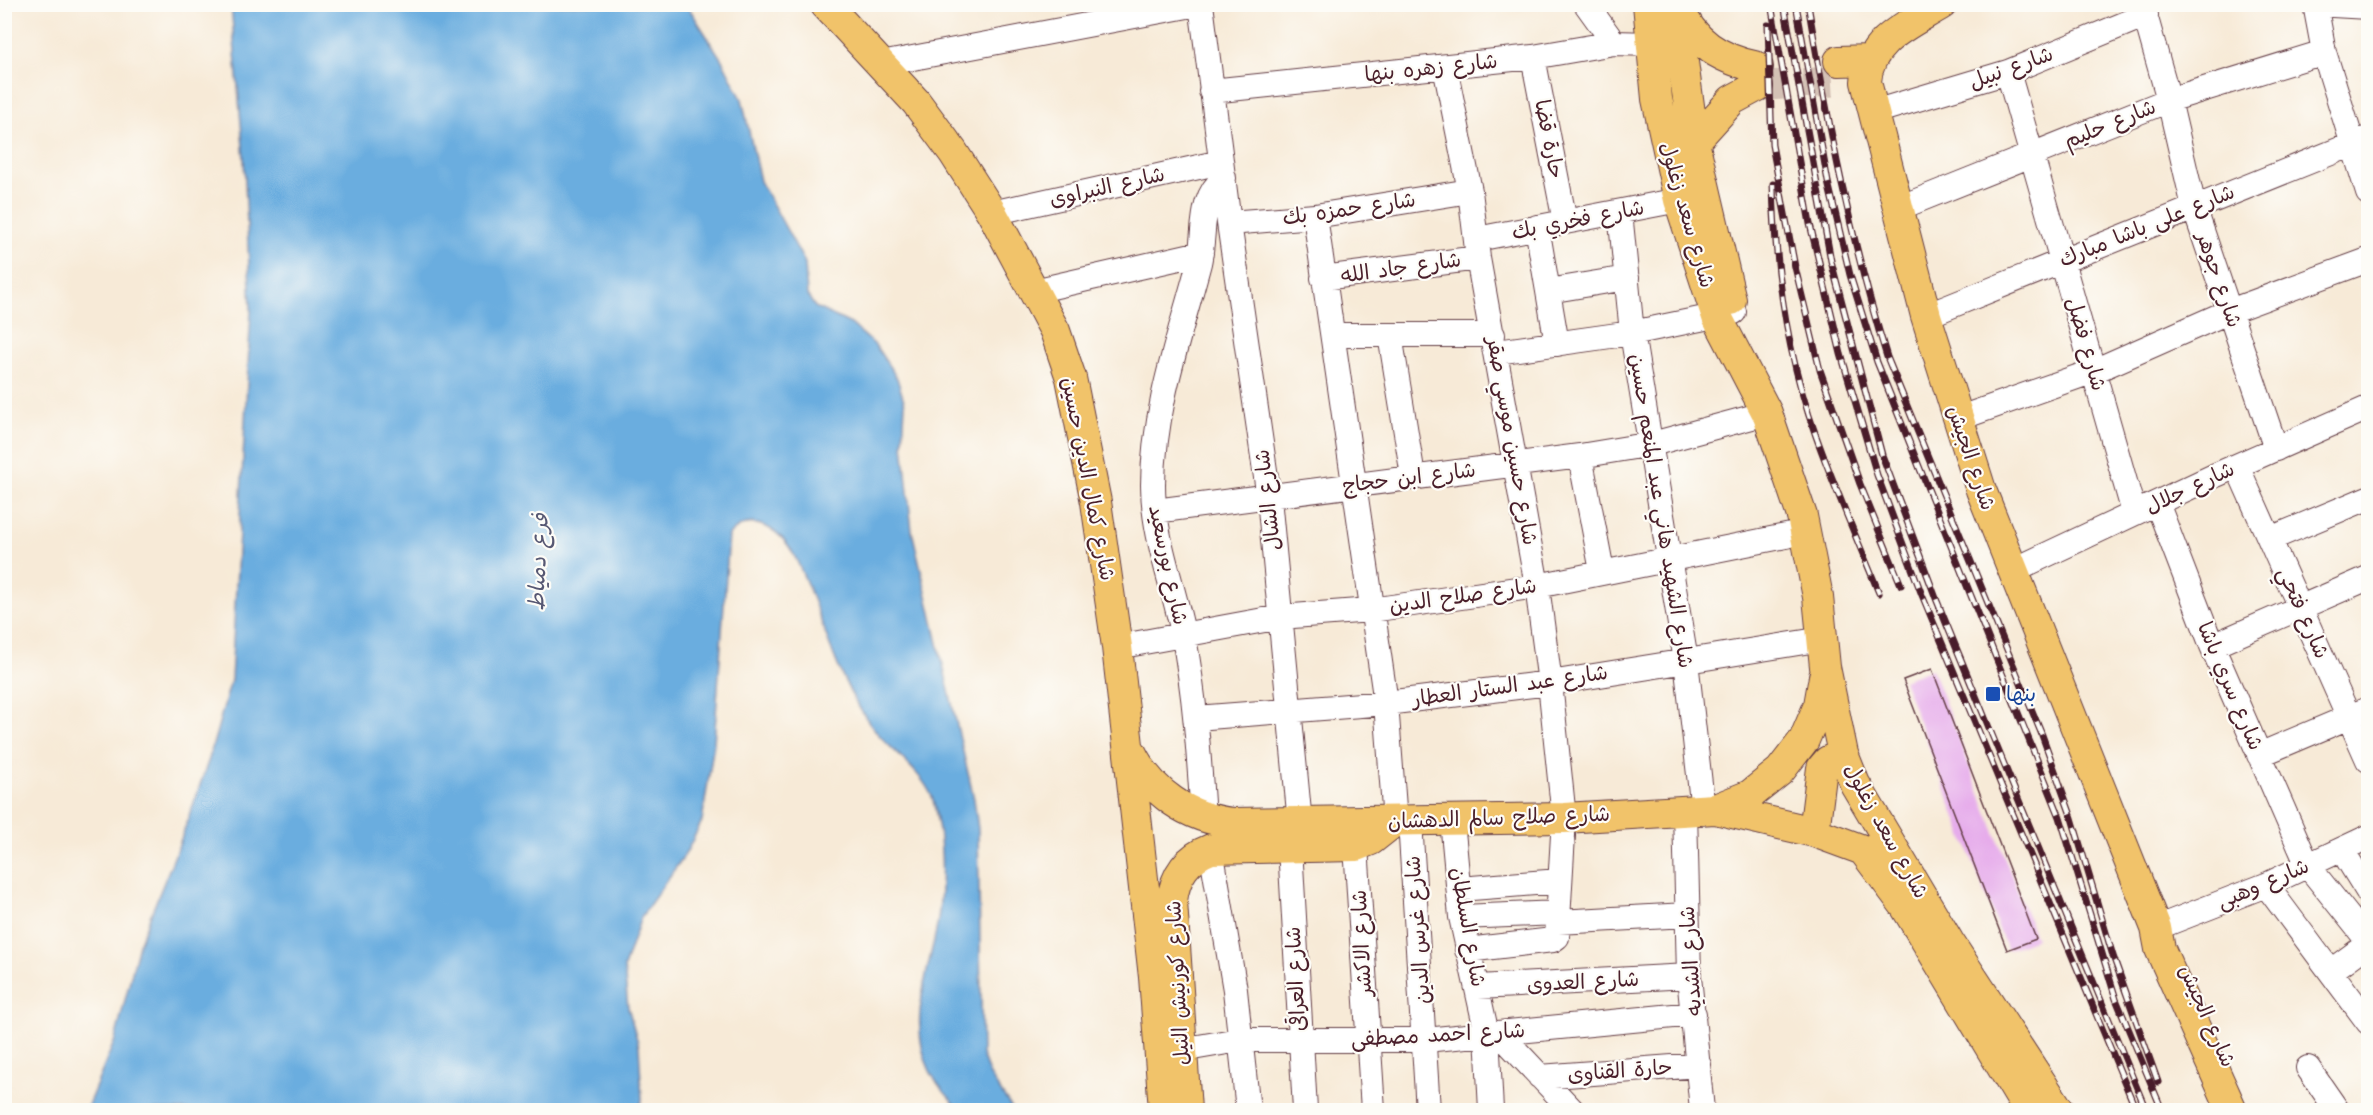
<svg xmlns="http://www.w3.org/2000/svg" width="2373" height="1115" font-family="'Architects Daughter','Playpen Sans Arabic',sans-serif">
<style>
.water{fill:#6aaddf;stroke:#5a6685;stroke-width:1.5}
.building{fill:#e6aceb}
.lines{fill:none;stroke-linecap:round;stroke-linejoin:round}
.major-tunnel{stroke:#d4c1b5;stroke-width:30;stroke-dasharray:30 15;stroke-linecap:butt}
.minor-casing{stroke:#643d45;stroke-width:26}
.major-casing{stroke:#643d45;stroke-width:32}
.minor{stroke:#fff;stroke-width:24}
.major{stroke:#f1c36a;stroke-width:30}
.rail-casing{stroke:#4a1f2b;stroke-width:7}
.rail{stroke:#fdfcf7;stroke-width:4.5;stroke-dasharray:14;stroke-linecap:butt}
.transit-dot{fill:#1a4fb4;stroke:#fdfcf7;stroke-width:2}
.labels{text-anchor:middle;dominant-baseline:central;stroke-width:4.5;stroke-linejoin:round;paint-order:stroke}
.street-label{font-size:21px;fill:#4a1f2b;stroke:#fdfcf7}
.transit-label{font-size:21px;fill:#164399;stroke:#fdfcf7;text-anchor:start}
.water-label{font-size:22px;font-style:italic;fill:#575873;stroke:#fdfcf7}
</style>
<rect width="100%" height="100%" fill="#fdfcf7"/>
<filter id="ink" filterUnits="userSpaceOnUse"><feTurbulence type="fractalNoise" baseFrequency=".0167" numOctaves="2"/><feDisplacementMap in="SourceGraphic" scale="12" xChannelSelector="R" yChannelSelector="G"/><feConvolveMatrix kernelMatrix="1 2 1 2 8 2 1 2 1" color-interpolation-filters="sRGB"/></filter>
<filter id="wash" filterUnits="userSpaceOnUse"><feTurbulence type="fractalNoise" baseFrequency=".008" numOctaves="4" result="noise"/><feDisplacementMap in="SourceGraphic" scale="24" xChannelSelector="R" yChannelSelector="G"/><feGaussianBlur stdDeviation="1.35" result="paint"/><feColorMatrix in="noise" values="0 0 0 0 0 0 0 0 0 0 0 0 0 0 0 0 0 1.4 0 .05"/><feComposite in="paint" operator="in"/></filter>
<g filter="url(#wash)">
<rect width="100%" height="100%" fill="#f7ead7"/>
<!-- water -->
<path class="water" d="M231,5H687L722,60L742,99L760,181L805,263L807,295L815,307L851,324L875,345L897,378L905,404L903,444L912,531L974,799L978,829L982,1054L989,1074L1013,1110H961C950,1099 937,1085 930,1071C906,1021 930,970 938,920C942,890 943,854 938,824C936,816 935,805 932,797C922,773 896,754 879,735C832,679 825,616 794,555C781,530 751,510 729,535L714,743L702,821L686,853L641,917L624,967L628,1007L639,1046L642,1100L639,1110H86L115,1040L139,944L179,845L209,759L231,680L251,310L244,159Z"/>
<g id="blocks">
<!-- building -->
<path class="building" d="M1932,669L2036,939L2007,950L1903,680Z"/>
</g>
</g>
<g filter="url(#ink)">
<use href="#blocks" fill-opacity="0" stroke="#643d45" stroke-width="1.5"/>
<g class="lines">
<!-- major-tunnel -->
<path class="major-tunnel" d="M1758,86L1841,81"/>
<!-- minor casing -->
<g class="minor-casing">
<path id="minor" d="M1201,4L1229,223L1269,498L1300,823
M1586,4L1614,43
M2142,4L2169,100L2194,207L2276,449
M2315,4L2324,52L2368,193
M2315,4L2368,7
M1533,57L1565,222
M881,64L1198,4
M1445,67L1470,191L1478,258L1537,586L1550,683L1564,818L1557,937L1553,940L1467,950
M2008,72L2134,513
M1211,91L1533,57L1614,43L1651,44
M1874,112L2008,72L2146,15
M1899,208L2169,100L2324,52
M1620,212L1632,333L1686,661L1703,810
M992,213L1221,162
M1315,216L1386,703L1395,821
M1229,223L1315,216L1470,191
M1537,227L1557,344
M1477,239L1679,200
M1323,278L1478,258
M1034,291L1201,253
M1548,291L1627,278
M1926,316L2368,138
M1333,335H1493
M1390,335L1413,476
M1497,352L1632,333L1734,312
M1957,419L2094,371L2230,311L2368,260
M1580,456L1602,571
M2237,466L2368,760
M2157,503L2212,646L2308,866L2368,941
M1155,511L1580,456L1652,444L1767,413
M2270,539L2368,498
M2012,571L2216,475L2368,408
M2212,646L2368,578
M1117,647L1280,617L1371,610L1537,586L1806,532
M1196,718L1386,703L1550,683L1823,639
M2259,755L2368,709
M1685,811L1689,976L1702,1110
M1203,818C1199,756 1195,694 1183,633C1173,584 1153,535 1153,485C1153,410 1180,335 1199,263C1206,233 1198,199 1224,178
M1452,820L1461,917L1487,1034L1491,1110
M1410,821L1428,1110
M1356,846L1373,1110
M1290,847L1305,1110
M1211,849L1235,990L1248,1110
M2342,850L2368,892
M2266,885L2368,1022
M1459,889L1560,881
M1461,917L1558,913
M1558,922L1687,915
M2156,928L2266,885L2368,837
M2331,971L2368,944
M1478,987L1689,976
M1500,1034L1572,1110
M1181,1050L1239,1040H1425L1694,1014
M2308,1068L2337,1110
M1540,1077L1699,1065"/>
</g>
<!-- major casing -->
<g class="major-casing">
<path id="major" d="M825,4L916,102L953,152L992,213L1055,331L1071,378L1096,502L1117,647L1154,977L1164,1110
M1648,4L1657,99L1679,200L1717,317L1767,413L1802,516L1818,597L1825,667L1843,754L1855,784L1949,942L2059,1110
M1675,4L1694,142L1731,300
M1942,4C1910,24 1868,40 1866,82L1926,316L1981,490L2156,928L2160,949L2232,1110
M1679,7C1692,43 1722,60 1758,67
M1839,61L1869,60
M1694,142L1732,100L1758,86
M1131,752C1151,793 1188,818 1233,823L1564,818L1715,809L1750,795L1780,771L1804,740L1819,705L1824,677
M1715,809L1814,832L1863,850L1905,906L2028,1110
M1814,832L1822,768L1828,761L1843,754
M1186,1110L1172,901C1175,875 1187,858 1211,849L1356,846L1371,840L1395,821"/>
</g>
<!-- minor -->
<use href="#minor" class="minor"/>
<!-- major -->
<use href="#major" class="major"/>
<!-- rail casing -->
<g class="rail-casing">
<path id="rail" d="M1771,4L1810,224L1841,354L1877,475L1922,595L2136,1110
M1784,4L1831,261L1882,455L1937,601L2146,1110
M1796,4L1828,182L1850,275L1877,362L2060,817L2116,999L2162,1110
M1808,4C1828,124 1851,242 1887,357L2042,735L2072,818L2113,956L2158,1082
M1768,25L1772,145L1795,267L1820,370L1860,484L1901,585
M1773,184C1775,268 1787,356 1816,436C1835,489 1858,541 1879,593"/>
</g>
<!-- rail -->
<use href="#rail" class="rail"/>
</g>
</g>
<!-- markers -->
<rect class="transit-dot" x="1985" y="686" width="16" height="16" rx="3"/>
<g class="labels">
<!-- street labels -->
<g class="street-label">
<text transform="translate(1431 68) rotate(-6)">شارع زهره بنها</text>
<text transform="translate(2011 68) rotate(-20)">شارع نبيل</text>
<text transform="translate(2110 124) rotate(-22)">شارع حليم</text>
<text transform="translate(1549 139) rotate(79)">حارة قضا</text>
<text transform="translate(1107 187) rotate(-13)">شارع النبراوى</text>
<text transform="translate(1349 209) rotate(-8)">شارع حمزه بك</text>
<text transform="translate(1687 215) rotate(74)">شارع سعد زغلول</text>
<text transform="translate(1578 220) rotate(-11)">شارع فخري بك</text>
<text transform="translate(2147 226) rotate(-22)">شارع على باشا مبارك</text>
<text transform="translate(1401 268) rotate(-8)">شارع جاد الله</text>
<text transform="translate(2219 280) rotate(71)">شارع جوهر</text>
<text transform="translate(2086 344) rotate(74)">شارع فضل</text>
<text transform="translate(1512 441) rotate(80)">شارع حسين موسي صقر</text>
<text transform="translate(1971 458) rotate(71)">شارع الجيش</text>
<text transform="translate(1409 478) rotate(-7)">شارع ابن حجاج</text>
<text transform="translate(1088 479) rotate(79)">شارع كمال الدين حسين</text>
<text transform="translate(2190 488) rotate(-25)">شارع جلال</text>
<text transform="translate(1268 500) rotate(-97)">شارع الشال</text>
<text transform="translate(1661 511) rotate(81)">شارع الشهيد هاني عبد المنعم حسين</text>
<text transform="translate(1168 565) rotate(78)">شارع بورسعيد</text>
<text transform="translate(1463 596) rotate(-8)">شارع صلاح الدين</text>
<text transform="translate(2303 613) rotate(66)">شارع فتحي</text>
<text transform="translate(1510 686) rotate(-8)">شارع عبد الستار العطار</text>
<text transform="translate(2230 686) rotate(67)">شارع سري باشا</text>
<text transform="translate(1499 818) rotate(-2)">شارع صلاح سالم الدهشان</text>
<text transform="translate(1886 831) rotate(61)">شارع سعد زغلول</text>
<text transform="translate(2263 884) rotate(-23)">شارع وهبى</text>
<text transform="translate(1468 927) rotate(80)">شارع السلطان</text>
<text transform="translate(1418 930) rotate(-94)">شارع غرس الدين</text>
<text transform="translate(1362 943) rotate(-93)">شارع الاكشر</text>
<text transform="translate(1691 961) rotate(-94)">شارع الشديه</text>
<text transform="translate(1296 979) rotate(-93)">شارع العراقى</text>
<text transform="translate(1583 982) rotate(-3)">شارع العدوى</text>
<text transform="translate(1178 983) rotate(-93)">شارع كورنيش النيل</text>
<text transform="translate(2207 1016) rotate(66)">شارع الجيش</text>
<text transform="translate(1438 1035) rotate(-3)">شارع احمد مصطفى</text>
<text transform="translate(1620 1071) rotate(-4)">حارة القناوى</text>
</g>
<!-- transit labels -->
<g class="transit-label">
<text x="2006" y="694">بنها</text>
</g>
<!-- water labels -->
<g class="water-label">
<text transform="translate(539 562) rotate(-87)">فرع دمياط</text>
</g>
</g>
<!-- margin -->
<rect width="2373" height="1115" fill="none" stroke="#fdfcf7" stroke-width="24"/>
</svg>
